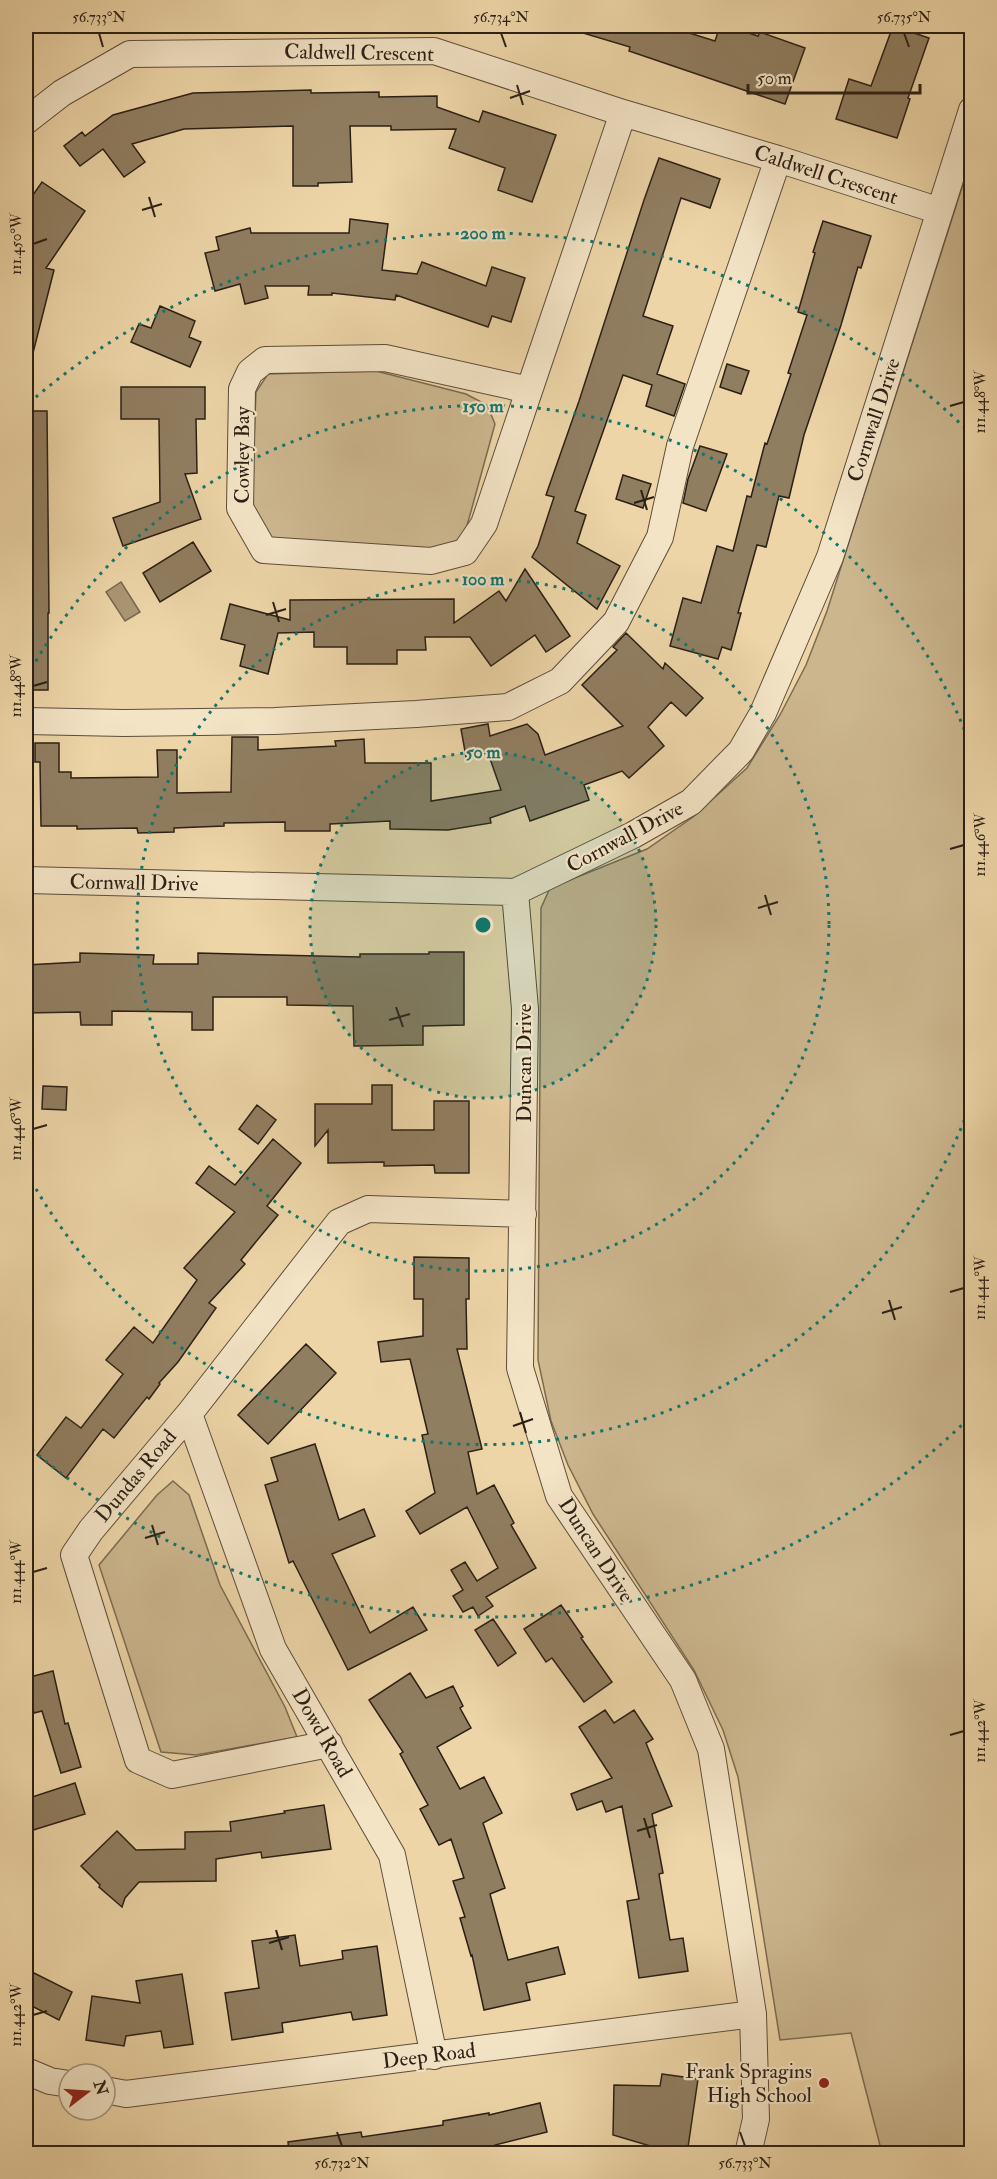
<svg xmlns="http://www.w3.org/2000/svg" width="997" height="2179" font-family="'IM FELL Double Pica',serif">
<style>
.green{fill:#ccb68e;stroke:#7c6b52;stroke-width:1.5}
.water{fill:#ab9775;stroke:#78674f;stroke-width:1.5}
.building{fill:#907e61;stroke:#2b2015;stroke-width:1.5}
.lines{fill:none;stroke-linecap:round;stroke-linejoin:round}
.minor-casing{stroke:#5c4d3a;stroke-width:28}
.minor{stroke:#f3e4c6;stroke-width:26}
.ticks{fill:none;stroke:#2b2015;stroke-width:2}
.ring{fill:none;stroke:#0f766e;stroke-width:3;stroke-dasharray:3 6}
.poi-dot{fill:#8f2418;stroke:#f3e4c6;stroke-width:2}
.labels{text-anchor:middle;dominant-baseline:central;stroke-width:4.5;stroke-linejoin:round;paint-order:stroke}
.street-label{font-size:21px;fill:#2b2015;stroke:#f3e4c6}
.poi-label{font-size:21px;fill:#2b2015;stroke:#f3e4c6;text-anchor:end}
.centre{fill:#0f766e;stroke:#f3e4c6;stroke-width:3}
.ring-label{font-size:18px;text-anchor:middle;font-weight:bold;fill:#0f766e;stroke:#f3e4c6;stroke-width:4.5;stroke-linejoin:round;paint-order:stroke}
.neatline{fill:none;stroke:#2b2015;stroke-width:2}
.ticks-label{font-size:15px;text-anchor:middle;fill:#2b2015}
</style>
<rect width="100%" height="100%" fill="#edd5a7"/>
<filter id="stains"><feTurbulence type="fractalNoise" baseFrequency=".00333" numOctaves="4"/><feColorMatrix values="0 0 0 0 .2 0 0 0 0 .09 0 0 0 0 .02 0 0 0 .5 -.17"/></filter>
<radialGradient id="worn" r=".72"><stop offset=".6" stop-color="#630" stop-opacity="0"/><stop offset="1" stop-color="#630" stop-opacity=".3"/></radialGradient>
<!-- green -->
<path class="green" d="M971,159V2153H882L851,2033L780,2040L738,1777L723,1730L694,1670L593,1514L568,1465L551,1421L538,1360L541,908L550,888L647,849L693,817L747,768L780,715L806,665L827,611Z
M376,371L466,394L487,405L495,424L465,533L448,549L271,539L251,512L256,392L268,374Z
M173,1481L189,1495L220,1585L285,1707L297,1737L196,1755L161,1752L99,1565L157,1495Z"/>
<!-- water -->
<path class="water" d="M121,582L140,612L125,621L106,592Z"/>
<!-- building -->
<path class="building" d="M574,26H667L715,41L720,26H727L758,36L760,32L805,48L785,104L629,51L630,47L573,30Z
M893,26L929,38L908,98L910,99L897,138L836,119L849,79L871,86Z
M311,90V93L379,92V97L437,96V107L479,122L483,111L556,135L532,202L498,190L505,168L449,148L456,129L391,130V126H350L352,182L318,183V186H293V126L184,129L132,144L145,162L124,177L103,149L80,166L64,146L82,132L85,136L113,115L193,93Z
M659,158L720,179L710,208L681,198L643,316L673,326L657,374L685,384L674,416L646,406L652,385L623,375L575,511L586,515L577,543L620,566L597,609L532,557L538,546L554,497L546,495L579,401L644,200Z
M42,182L85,211L46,268L54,270L32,357L26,356V205Z
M350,219L388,224L382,270L417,274L422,262L486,286L492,267L525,278L511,322L492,316L488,327L396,295L395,300L332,293V295H308L309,286H265L268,298L245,304L240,284L215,291L205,253L219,250L216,237L250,228L251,233H349Z
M823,221L871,236L861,268L858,267L841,325L804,435L789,498L779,496L766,547L757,545L738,613H741L731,650L722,647L718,659L670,646L683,598L701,603L717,546L733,551L747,496L751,497L765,443L767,444L791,374L788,373L807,315L798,312L815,253L813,252Z
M160,306L195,321L189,337L201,342L190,367L131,342L139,324L151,328Z
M727,364L749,371L741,394L720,387Z
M121,387H205V419H196L197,473L185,474L201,519L123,546L113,518L160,502L159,419H121Z
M26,411H47L49,613H48V690H26Z
M700,446L727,454L706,511L683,503L688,479Z
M623,475L651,484L643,508L616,499Z
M193,542L211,571L160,602L143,573Z
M525,569L570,636L546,652L535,635L491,666L470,637H425L426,650H397V664H347V647H314V632L278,633L268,674L240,666L245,645L221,639L230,604L290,620V600L454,599V623L499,591L506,601Z
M626,633L663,669L665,663L703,698L686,716L671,702L648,727L664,746L629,778L622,771L584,785L589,800L530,821L525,806L490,818L491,823L448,830L390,829V821L330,824V831H285V822L224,823V826L174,828V832L138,833L137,828L77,829V826H41L40,762H35V743H59V772H71V778L158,777L157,750H177V793L231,792L232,737H258V750L336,746L335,741L364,739L365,763H431V801L501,790L488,753L466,757L461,729L488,724L490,736L527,724L538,734L545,755L623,726L582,685L617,650L613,647Z
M429,952H464V1025L423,1026V1045L354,1046L353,1006L287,1005V997H213V1030H192V1012L112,1011V1025H81L80,1012L26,1013V965L80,962V953L154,955L153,964H198V953L360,957V954H429Z
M372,1085H392V1130H434V1101H469V1173H435L434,1165L384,1166V1162L328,1163V1130L315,1146V1104H372Z
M43,1086L67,1087L66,1110L42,1109Z
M257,1105L276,1120L258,1144L239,1129Z
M273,1139L301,1163L267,1206L278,1215L241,1260L245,1264L209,1303L216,1308L178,1362L159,1383L160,1384L149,1399L147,1397L114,1438L103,1429L66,1478L37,1455L66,1417L81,1428L123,1374L106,1360L134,1327L153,1343L197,1280L184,1268L235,1212L196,1183L209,1166L235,1185Z
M414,1257L469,1258V1299H466L467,1349H457L482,1449L468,1452L477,1494L494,1485L514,1523L511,1525L536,1568L486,1597L493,1606L478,1616L473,1607L463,1612L453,1596L463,1590L451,1570L465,1562L477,1581L498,1568L467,1507L420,1534L406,1511L435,1493L422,1435L428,1434L410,1359L381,1362L378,1342L423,1336V1299H414Z
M306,1344L336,1373L268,1444L238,1415Z
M315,1444L339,1520L364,1509L375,1536L332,1554L370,1633L413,1607L427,1630L348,1670L293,1561L289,1563L265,1485L278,1481L271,1458Z
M561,1605L583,1637L581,1638L612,1682L584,1702L552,1658L546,1662L524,1629Z
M493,1619L516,1653L498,1666L475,1630Z
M53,1671L65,1724L68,1723L81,1767L61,1773L42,1711L34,1713L26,1678Z
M410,1673L426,1698L453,1686L463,1706L460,1708L471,1728L437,1747L460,1789L484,1777L502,1813L483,1823L505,1888L490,1894L508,1960L558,1947L565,1974L526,1983L530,2000L484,2010L472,1955L471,1956L460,1918L465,1917L453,1881L464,1878L451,1839L439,1845L420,1809L428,1805L400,1754L403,1752L369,1700Z
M605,1710L614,1723L634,1710L653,1739L646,1743L672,1806L652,1814L663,1873L659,1874L670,1940L683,1938L688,1971L639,1978L627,1901L639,1899L622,1806L606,1812L602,1801L577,1810L571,1794L612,1778L579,1727Z
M75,1783L85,1814L30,1831L26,1817V1799Z
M324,1805L331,1849L262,1858L261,1852L216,1859V1881L139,1882L125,1898L122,1907L99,1887L100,1885L81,1866L117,1831L136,1850L185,1849V1832L231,1831L230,1822L285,1813L284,1811Z
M295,1935L300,1966L343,1959L342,1951L377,1946L387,2015L353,2020L351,2012L282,2023L283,2032L232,2040L225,1993L259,1988L252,1941Z
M26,1969L72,1992L59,2020L26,2003Z
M182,1974L193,2044L164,2048L161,2031L126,2036L124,2046L86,2040L92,1996L140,2003L136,1981Z
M662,2074L698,2079L687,2154H654L657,2148L613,2135L614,2085L660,2086Z
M540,2103L547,2132L495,2145V2147L457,2154H289L288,2142L361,2132L362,2137L443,2125V2121L489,2113V2115Z"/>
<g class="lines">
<!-- minor casing -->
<g class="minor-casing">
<path id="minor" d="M26,121L62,93L130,54L434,51L623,113L778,159L940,211
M529,390L385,358L265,360L250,372L242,389L240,508L264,550L431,561L465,552L484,524L623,113
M26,721L124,723L275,721L416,714L508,707L560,681L616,622L660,537L680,446L778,159
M26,880L515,892L633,835L691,802L741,751L763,713L830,557L972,110
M515,892L525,1009L520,1368L559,1496L683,1680L711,1749L753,2014L756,2119L748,2154
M189,1414L273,1649L392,1855L434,2056
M329,1744L172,1775L138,1760L74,1555L91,1530L189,1414L339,1222L368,1209L523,1214
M26,2071L50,2081L69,2084
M105,2090L126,2094L753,2014"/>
</g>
<!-- minor -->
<use href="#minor" class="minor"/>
</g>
<!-- ticks -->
<path class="ticks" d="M99,33L103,47M501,33L506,47M904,33L909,47M517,85L523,105M510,98L530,91M149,197L155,217M142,210L162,204M33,244L47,239M950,406L964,402M641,490L647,510M634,503L654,497M273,602L279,622M266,615L286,609M33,686L47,682M950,849L964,845M765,895L771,915M758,908L778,902M396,1007L403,1027M389,1020L410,1014M33,1129L47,1125M950,1292L964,1288M889,1300L895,1320M882,1313L902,1307M520,1412L526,1433M513,1426L533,1419M152,1525L158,1545M145,1538L165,1532M33,1572L47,1568M950,1735L964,1731M644,1818L650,1838M637,1831L657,1825M276,1930L282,1950M269,1943L289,1937M33,2015L47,2011M337,2132L342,2146M740,2132L745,2146"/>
<!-- distance rings -->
<circle cx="483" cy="925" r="173" fill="#0f766e" fill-opacity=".12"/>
<g class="ring">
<circle cx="483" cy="925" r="173"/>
<circle cx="483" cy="925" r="346"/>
<path d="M971 1103A519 519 0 0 1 27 1173M27 677A519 519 0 0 1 971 747"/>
<path d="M968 1419A692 692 0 0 1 29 1447M29 403A692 692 0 0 1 968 431"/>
</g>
<!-- markers -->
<circle class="poi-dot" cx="824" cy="2083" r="6"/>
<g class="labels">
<!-- street labels -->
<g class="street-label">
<text transform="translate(359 53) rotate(1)">Caldwell Crescent</text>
<text transform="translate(826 175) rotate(18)">Caldwell Crescent</text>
<text transform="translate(874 420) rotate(-72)">Cornwall Drive</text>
<text transform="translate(242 455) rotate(-90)">Cowley Bay</text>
<text transform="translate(625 837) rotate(-28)">Cornwall Drive</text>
<text transform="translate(134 883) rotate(1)">Cornwall Drive</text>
<text transform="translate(524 1063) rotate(-90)">Duncan Drive</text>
<text transform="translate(136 1476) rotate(-50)">Dundas Road</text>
<text transform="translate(596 1550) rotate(57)">Duncan Drive</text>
<text transform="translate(322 1733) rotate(60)">Dowd Road</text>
<text transform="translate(429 2056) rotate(-7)">Deep Road</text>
</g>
<!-- poi labels -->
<g class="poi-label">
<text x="812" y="2071">Frank Spragins<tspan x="812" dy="24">High School</tspan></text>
</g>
</g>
<circle cx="483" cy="925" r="9" class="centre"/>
<g class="ring-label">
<text x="483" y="239">200 m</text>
<text x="483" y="412">150 m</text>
<text x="483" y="585">100 m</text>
<text x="483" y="758">50 m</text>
</g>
<!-- margin -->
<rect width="997" height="2179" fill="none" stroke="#edd5a7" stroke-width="66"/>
<!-- north arrow -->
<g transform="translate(87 2092) rotate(73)"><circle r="28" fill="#f3e4c6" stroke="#a3967f" stroke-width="1.5"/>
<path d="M0-4.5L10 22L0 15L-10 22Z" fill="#8f2418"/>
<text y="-9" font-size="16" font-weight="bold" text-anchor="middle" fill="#2b2015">N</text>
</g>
<!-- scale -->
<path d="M748 84v9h172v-9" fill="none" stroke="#2b2015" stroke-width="3"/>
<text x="757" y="84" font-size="18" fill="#2b2015" stroke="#f3e4c6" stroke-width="4.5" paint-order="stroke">50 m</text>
<rect x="33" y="33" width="931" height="2113" class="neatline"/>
<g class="ticks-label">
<text x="99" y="22">56.733°N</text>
<text x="501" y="22">56.734°N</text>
<text x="904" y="22">56.735°N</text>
<text transform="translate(16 244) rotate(-90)" y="5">111.450°W</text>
<text transform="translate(980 402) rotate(-90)" y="5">111.448°W</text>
<text transform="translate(16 686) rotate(-90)" y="5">111.448°W</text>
<text transform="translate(980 845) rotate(-90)" y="5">111.446°W</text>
<text transform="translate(16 1129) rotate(-90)" y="5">111.446°W</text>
<text transform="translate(980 1288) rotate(-90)" y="5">111.444°W</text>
<text transform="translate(16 1572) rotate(-90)" y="5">111.444°W</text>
<text transform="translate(980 1731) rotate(-90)" y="5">111.442°W</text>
<text transform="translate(16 2015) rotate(-90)" y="5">111.442°W</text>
<text x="342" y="2168">56.732°N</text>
<text x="745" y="2168">56.733°N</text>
</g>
<rect width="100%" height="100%" filter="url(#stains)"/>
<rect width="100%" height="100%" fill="url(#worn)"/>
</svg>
